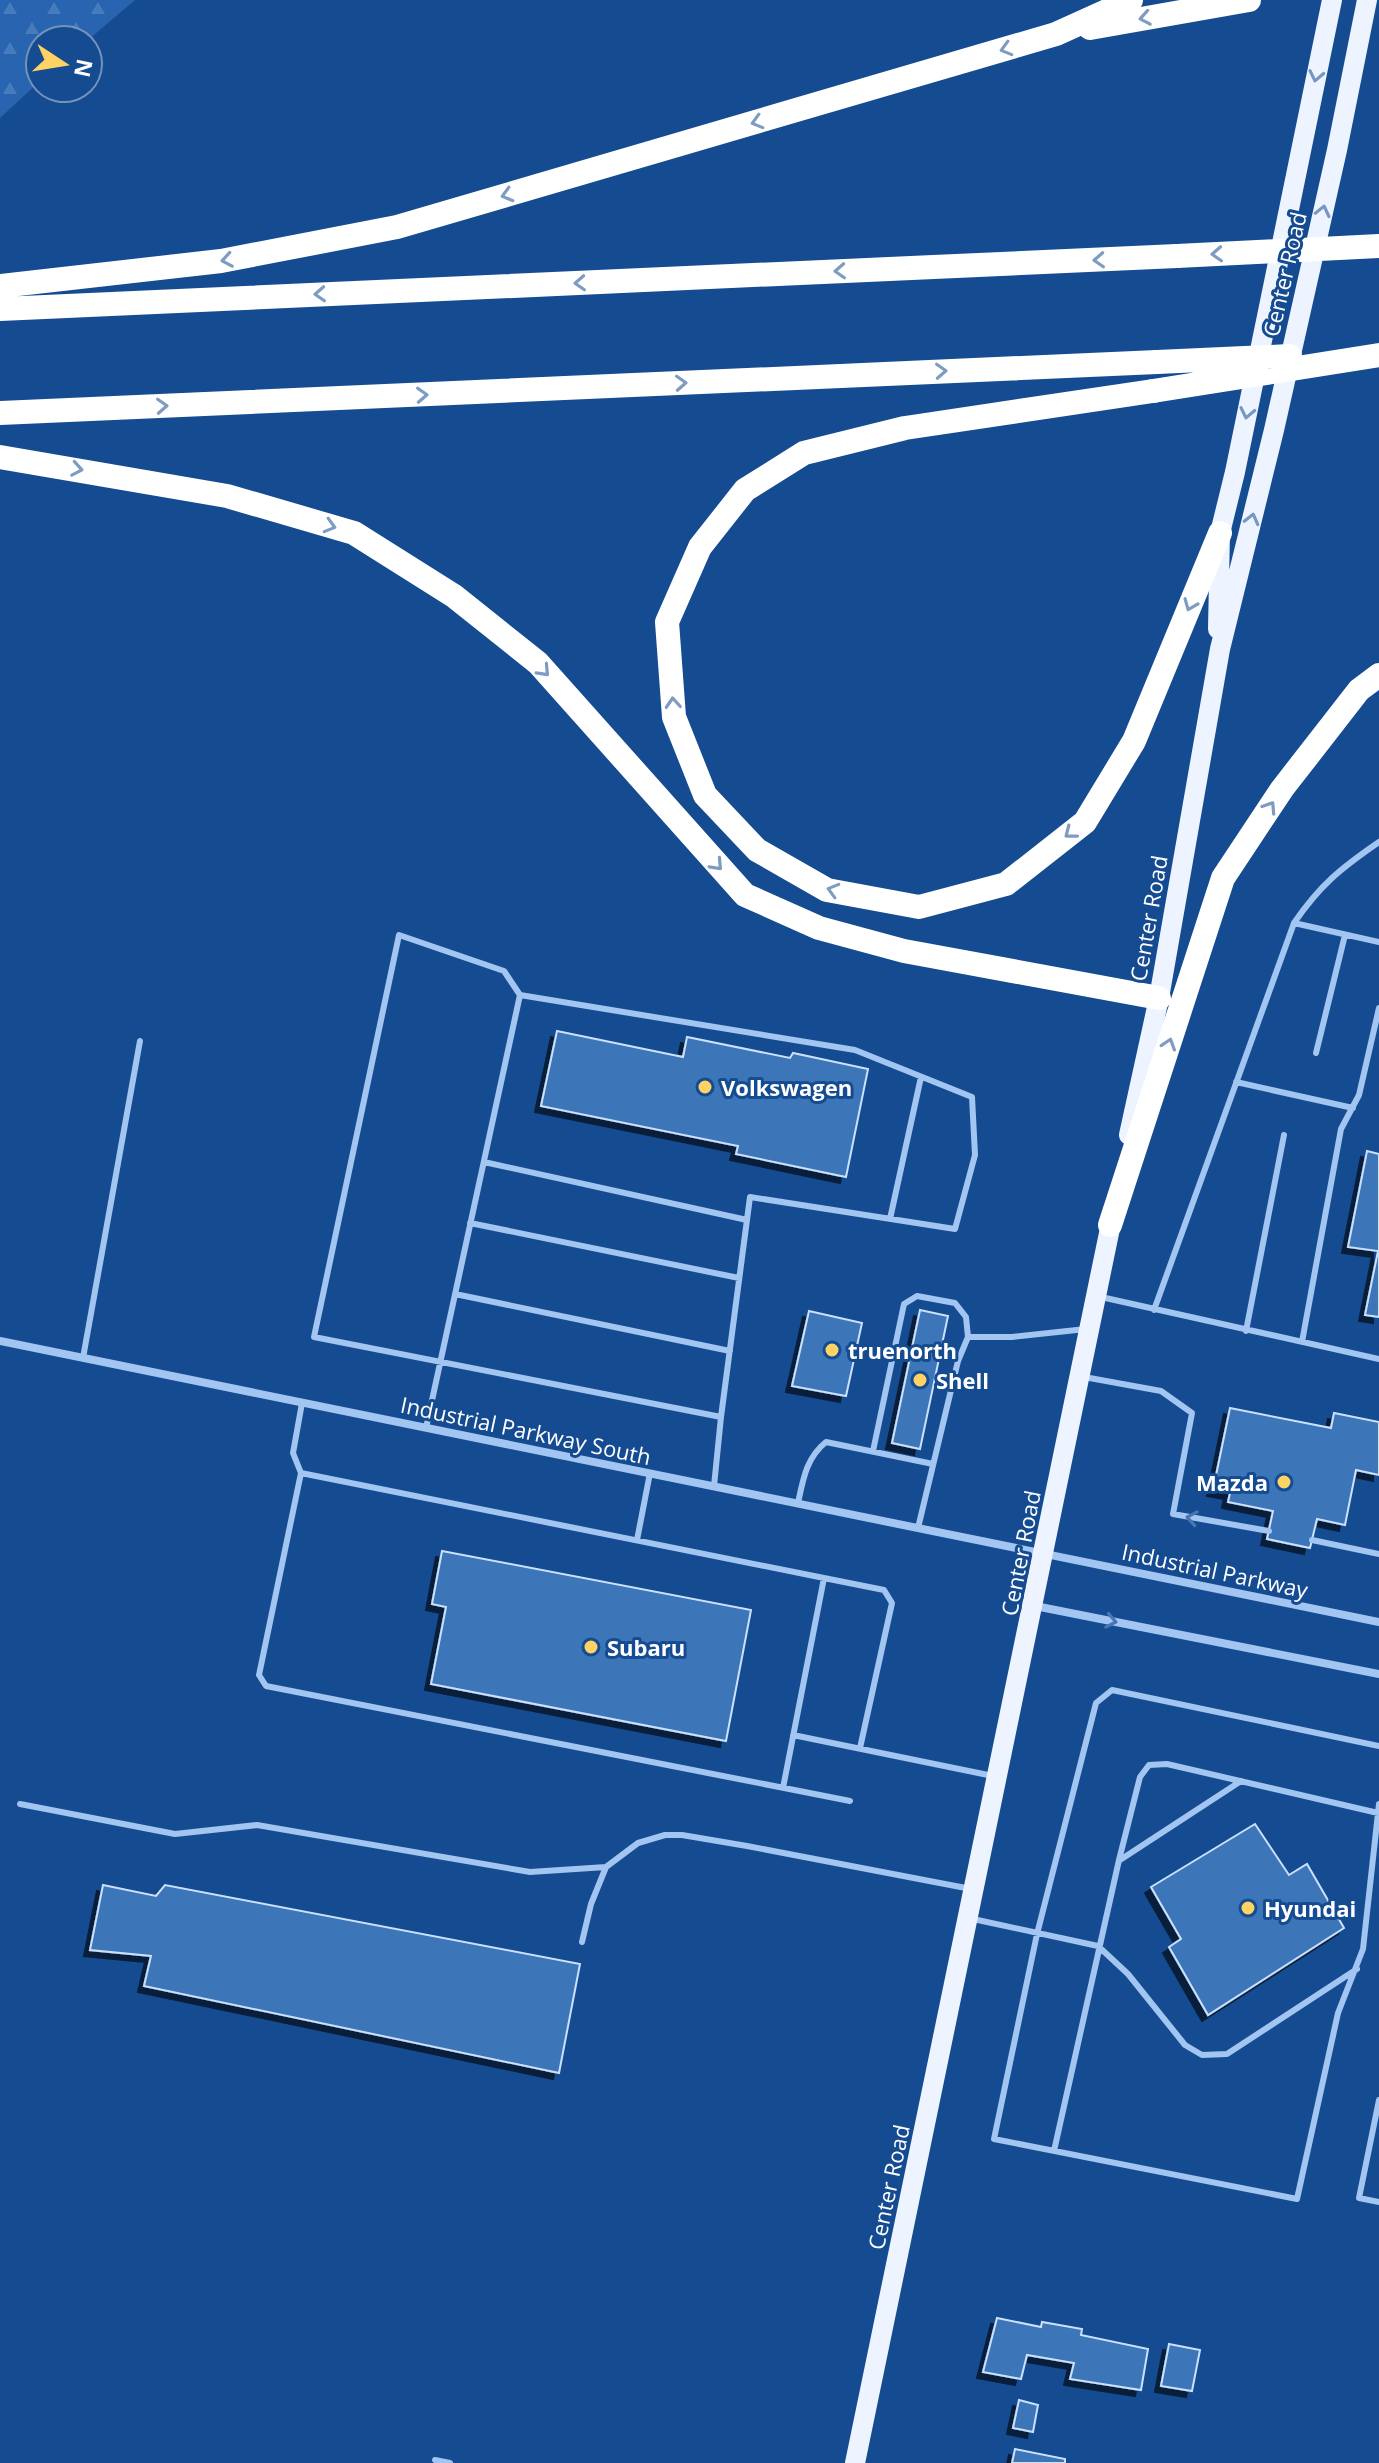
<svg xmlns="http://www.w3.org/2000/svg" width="1379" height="2463" font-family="'Open Sans',sans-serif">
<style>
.forest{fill:url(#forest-firs)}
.building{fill:#3e74b9;stroke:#cae0fc;stroke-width:2;filter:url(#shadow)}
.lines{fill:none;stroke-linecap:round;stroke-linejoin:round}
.lane{stroke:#a3c5f1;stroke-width:6}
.street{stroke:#a3c5f1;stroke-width:8}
.primary{stroke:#edf4ff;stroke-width:20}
.highway{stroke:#fff;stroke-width:24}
.highway-bridge{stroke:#fff;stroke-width:24}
.oneway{stroke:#7e9cc2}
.oneway2{stroke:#7697c2}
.oneway3{stroke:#4776b3}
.poi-dot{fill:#ffd363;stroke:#154b91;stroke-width:3}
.labels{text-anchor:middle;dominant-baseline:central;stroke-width:6;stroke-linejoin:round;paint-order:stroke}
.street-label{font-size:22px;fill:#fff;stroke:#154b91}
.poi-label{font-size:22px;font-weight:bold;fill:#fff;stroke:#154b91;text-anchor:start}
</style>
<defs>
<pattern id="forest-firs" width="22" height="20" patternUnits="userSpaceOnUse" patternTransform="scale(2)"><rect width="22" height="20" fill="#2864b0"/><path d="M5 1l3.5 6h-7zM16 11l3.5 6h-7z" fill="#487bbc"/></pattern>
<filter id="shadow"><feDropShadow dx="-6" dy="6" stdDeviation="0" flood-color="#0009"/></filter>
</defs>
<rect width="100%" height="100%" fill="#154b91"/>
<!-- forest -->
<path class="forest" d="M0,0H135L88,40H40V81L0,118Z"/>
<!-- building -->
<path class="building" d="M557,1031L683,1057L687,1037L790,1058L793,1053L868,1069L846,1177L736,1154L738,1146L541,1106Z
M1367,1151L1379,1154V1317L1365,1315L1378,1251L1348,1247Z
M920,1310L948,1316L920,1449L892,1443Z
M809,1311L862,1323L846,1396L792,1386Z
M1230,1408L1331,1428L1334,1413L1379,1422V1475L1356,1470L1345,1525L1317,1519L1310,1548L1267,1539L1273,1511L1228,1502L1230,1493L1213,1490Z
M442,1551L751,1610L726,1741L431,1684L446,1607L432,1604Z
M1255,1824L1289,1875L1307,1864L1344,1928L1208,2015L1169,1947L1181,1939L1151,1887Z
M103,1885L156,1896L165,1885L580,1964L559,2073L144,1986L151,1956L90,1950Z
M997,2318L1041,2327L1042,2322L1082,2329L1081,2335L1148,2349L1141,2390L1070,2379L1074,2363L1027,2355L1021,2379L983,2372Z
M1169,2344L1200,2350L1192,2391L1161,2386Z
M1019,2400L1038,2405L1033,2432L1013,2428Z
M1015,2449L1065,2459V2463H1012Z"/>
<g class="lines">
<!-- lane -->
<path class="lane" d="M1294,923C1320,885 1341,868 1379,842
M1316,1053L1345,935
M1236,1082L1353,1108
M484,1162L747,1220
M890,1219L921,1077
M470,1223L739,1278
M455,1294L730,1351
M1101,1297L1379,1359
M1154,1310L1294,923L1379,942
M1246,1331L1284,1135
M1302,1342L1341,1129L1359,1095L1379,1008
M83,1358L140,1041
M1084,1377L1161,1391L1192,1413L1173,1514L1269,1531
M302,1403L293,1453L301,1473L259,1675L266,1686L850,1801
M426,1428C457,1283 489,1139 520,995L504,971L399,935L314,1337L721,1417L750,1197L955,1229L975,1155L972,1097L855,1050L520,995
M873,1451L904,1304L917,1296L955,1303L966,1317L968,1337
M301,1473L824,1578L783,1788
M714,1486L721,1417
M798,1503C803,1480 806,1458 826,1442L933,1464
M918,1528L958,1361L968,1337H1012L1086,1329
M637,1540L650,1473
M1312,1540L1379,1554
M824,1578L884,1590L892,1603L860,1748
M793,1735L993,1776
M1379,1746L1112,1690L1096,1703L1037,1934L994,2139L1297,2199L1338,2013L1363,1949L1379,1804
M20,1804L175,1834L257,1825L530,1872L606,1867
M1120,1860L1241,1781
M973,1919L1098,1946L1128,1974L1185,2045L1202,2055L1227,2054L1357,1969
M582,1942L591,1904L606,1867L638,1843L665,1835H682L747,1846L971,1889
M1379,2100L1359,2198L1379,2202
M1054,2151L1119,1860L1140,1777L1149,1765L1167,1764L1378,1813
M435,2460L450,2463"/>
<!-- street -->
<path class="street" d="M0,1341L1379,1622
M1035,1606L1379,1674"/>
<!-- primary -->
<path class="primary" d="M1218,629L1220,533L1235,472L1332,0
M1129,1135L1159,998L1220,649L1274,430L1337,150L1367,0
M855,2463L1114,1209"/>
<!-- highway -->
<path class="highway" d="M1090,28L1249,0
M0,286L221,261L397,227L1056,34L1131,0
M0,309L1177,256
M1153,391L905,428L804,453L745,490L700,547L667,622L674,717L705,795L757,850L827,890L919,907L1006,884L1085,822L1134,741L1220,533
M0,413L1157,362
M0,457L227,496L354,533L454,596L538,663L745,895L819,928L904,951L1159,998
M1110,1225L1223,878L1282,789L1359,690L1379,675"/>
<!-- highway-bridge -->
<path class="highway-bridge" d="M1177,256L1379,246
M1157,362L1290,356
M1153,391L1379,355"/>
</g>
<!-- one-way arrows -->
<defs><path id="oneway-chevron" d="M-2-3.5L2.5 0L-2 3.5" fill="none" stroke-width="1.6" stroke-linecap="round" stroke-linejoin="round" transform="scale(2)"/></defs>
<g class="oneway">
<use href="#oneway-chevron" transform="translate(1145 18) rotate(170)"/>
<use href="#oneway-chevron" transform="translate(1006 49) rotate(164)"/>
<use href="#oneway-chevron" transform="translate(757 122) rotate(164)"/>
<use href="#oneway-chevron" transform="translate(507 195) rotate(164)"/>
<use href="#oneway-chevron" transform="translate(1217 254) rotate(177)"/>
<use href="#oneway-chevron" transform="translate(227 260) rotate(170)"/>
<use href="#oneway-chevron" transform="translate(1099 260) rotate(177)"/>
<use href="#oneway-chevron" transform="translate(840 271) rotate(177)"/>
<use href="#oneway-chevron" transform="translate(580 283) rotate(177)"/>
<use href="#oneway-chevron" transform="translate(320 294) rotate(177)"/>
<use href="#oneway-chevron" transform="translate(941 371) rotate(-3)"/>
<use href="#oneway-chevron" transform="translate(681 383) rotate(-3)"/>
<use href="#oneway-chevron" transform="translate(422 395) rotate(-3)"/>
<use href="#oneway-chevron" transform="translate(162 406) rotate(-3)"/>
<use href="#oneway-chevron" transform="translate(77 469) rotate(10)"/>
<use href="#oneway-chevron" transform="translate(330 526) rotate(16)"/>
<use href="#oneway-chevron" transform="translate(1190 605) rotate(112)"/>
<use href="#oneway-chevron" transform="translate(544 671) rotate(47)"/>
<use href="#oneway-chevron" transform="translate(673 703) rotate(-94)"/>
<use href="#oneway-chevron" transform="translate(1270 807) rotate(-57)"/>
<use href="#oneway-chevron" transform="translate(1070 833) rotate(142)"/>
<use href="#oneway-chevron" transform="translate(717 865) rotate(47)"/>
<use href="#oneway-chevron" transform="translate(833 890) rotate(-164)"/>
<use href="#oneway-chevron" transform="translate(1169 1044) rotate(-72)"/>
</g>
<g class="oneway2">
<use href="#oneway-chevron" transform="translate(1316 76) rotate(102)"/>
<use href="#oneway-chevron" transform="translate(1323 211) rotate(-77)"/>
<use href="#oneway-chevron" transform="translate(1247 413) rotate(102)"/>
<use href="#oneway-chevron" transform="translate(1252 519) rotate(-76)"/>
</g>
<g class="oneway3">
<use href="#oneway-chevron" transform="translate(1192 1518) rotate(-170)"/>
<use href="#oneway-chevron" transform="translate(1111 1621) rotate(11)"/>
</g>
<!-- markers -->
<g class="poi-dot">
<circle cx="705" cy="1087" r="8"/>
<circle cx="832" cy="1350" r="8"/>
<circle cx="920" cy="1380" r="8"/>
<circle cx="1284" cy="1482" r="8"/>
<circle cx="591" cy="1647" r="8"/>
<circle cx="1248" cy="1908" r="8"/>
</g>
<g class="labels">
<!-- street labels -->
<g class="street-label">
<text transform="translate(1284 274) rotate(-77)">Center Road</text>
<text transform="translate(1148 918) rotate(-80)">Center Road</text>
<text transform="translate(526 1430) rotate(12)">Industrial Parkway South</text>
<text transform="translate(1020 1553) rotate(-79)">Center Road</text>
<text transform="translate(1215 1570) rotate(12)">Industrial Parkway</text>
<text transform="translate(888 2187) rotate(-78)">Center Road</text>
</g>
<!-- poi labels -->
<g class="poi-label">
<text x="721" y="1087">Volkswagen</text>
<text x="848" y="1350">truenorth</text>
<text x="936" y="1380">Shell</text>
<text x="1268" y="1482" text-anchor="end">Mazda</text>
<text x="607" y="1647">Subaru</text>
<text x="1264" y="1908">Hyundai</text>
</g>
</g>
<!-- north arrow -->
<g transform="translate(64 64) rotate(102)"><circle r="38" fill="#154b91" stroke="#7393bd" stroke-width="2"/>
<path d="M0-6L14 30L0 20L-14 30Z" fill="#ffd363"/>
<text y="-12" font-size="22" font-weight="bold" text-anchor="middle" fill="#ffffff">N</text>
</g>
</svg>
